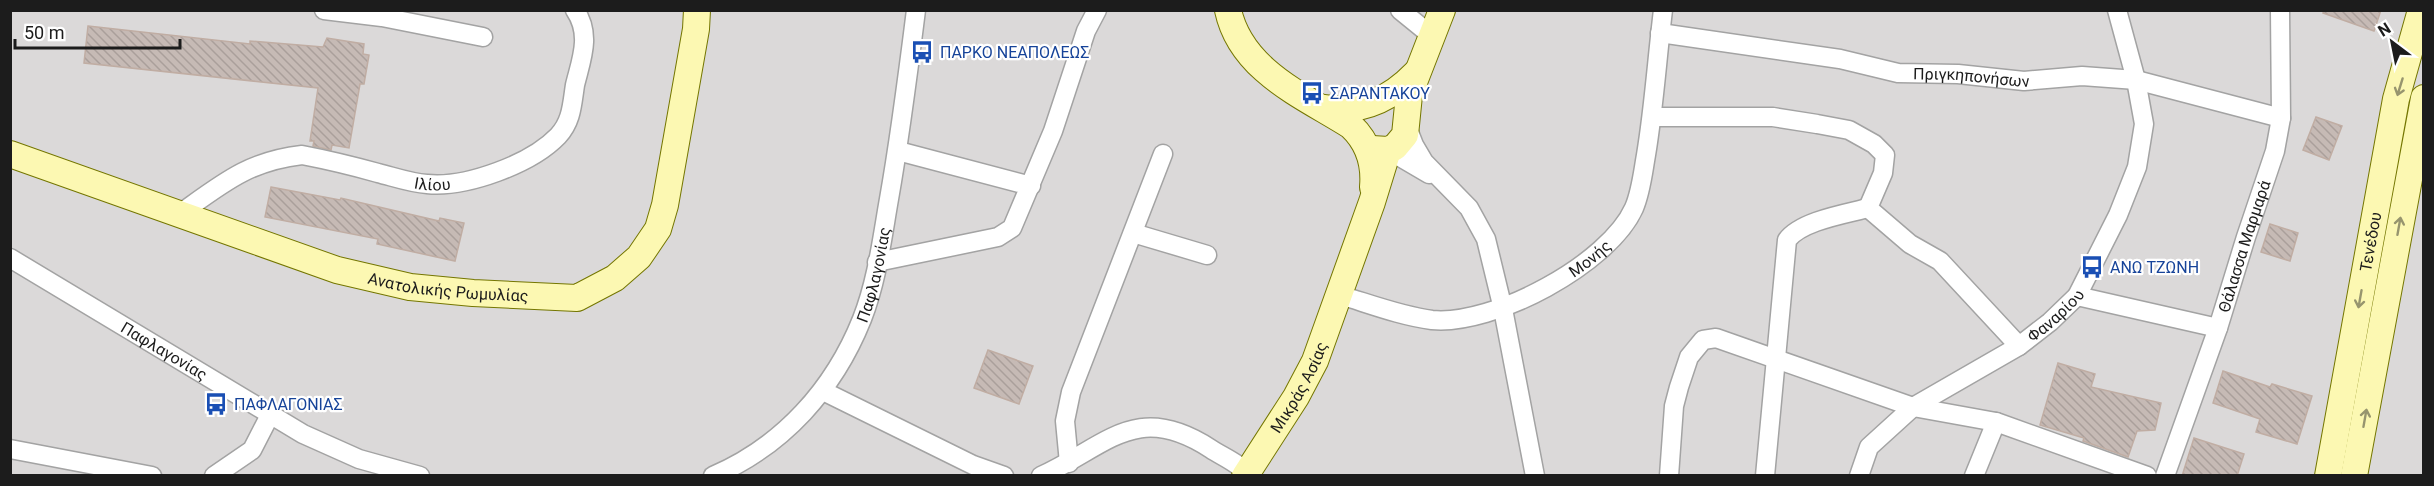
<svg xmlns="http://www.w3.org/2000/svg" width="2434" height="486" font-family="Roboto,sans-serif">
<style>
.residential{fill:#dbd9d9}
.building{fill:url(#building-back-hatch);stroke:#c0ada3;stroke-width:1.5}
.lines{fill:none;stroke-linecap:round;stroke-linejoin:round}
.street-casing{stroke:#a3a3a3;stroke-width:21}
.secondary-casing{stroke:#747601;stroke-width:28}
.street{stroke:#fff;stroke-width:18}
.secondary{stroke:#fcf8b2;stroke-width:26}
.oneway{stroke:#97956e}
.labels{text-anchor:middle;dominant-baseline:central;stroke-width:4.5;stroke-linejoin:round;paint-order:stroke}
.transit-label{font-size:16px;fill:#164399;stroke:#fff;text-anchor:start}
.street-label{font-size:16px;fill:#1c1c1c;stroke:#fff}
</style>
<defs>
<pattern id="building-back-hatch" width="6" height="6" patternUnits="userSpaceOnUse" patternTransform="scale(1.5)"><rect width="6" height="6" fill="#c6bab5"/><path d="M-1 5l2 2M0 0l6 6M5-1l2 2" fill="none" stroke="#aa9f9b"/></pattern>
</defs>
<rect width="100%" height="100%" fill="#eee9e2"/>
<!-- residential -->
<path class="residential" d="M11,11H2423V475H11Z"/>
<!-- building -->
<path class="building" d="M2324,10H2381L2374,31L2323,13Z
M88,26L250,44V41L323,47L327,38L364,44L363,54L369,55L364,84H360L349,148L332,145L331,150L313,146L314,141H310L318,88L84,63Z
M2316,117L2342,126L2329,160L2303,150Z
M271,187L340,200L341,198L439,221L440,218L464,223L455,261L377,244L378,239L265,217Z
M2270,224L2298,233L2290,261L2261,252Z
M988,350L1033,366L1019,404L974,388Z
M2058,363L2095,374L2091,387L2161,403L2155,430L2137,431L2128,457L2083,441L2084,438L2040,425Z
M2223,371L2270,387L2272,384L2312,396L2297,444L2256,432L2260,419L2213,403Z
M2194,438L2244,454L2237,476H2182Z"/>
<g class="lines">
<!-- street casing -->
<g class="street-casing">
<g id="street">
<path d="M324,10L382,17L483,37"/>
<path d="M1400,10L1432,36"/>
<path id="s1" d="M1660,33L1840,59L1898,73L1958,74L2024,81L2082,76L2136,80L2281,118"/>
<path d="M1653,117H1773L1817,124L1849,130L1874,144L1885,155L1883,173L1868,208L1910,244L1940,261L2019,346"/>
<path d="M1407,127L1414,145L1424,162L1469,208L1486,239L1503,309L1535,476"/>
<path d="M1388,150L1429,174"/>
<path d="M898,151L1031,186"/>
<path id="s2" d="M181,213C223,183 249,161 302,155C328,160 353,166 378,173C394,177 411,183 427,184C466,188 531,164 558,136C572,121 572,104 575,85C581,60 592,35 575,10"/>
<path d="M1133,233L1207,255"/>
<path id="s3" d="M10,258L303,434L359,459L420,476"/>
<path d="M877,262L998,237L1012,228L1053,131L1086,31L1097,10"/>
<path id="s4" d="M1340,295C1370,304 1401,316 1432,320C1493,326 1609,264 1634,208C1641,192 1643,172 1646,155C1654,107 1657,59 1663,10"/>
<path d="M2077,296L2218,328"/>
<path d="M823,391L973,465L1004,476"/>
<path d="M10,449L152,476"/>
<path d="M1069,463L1065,421L1071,392L1163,154"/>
<path d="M214,476L252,450L270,415"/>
<path id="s5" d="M713,476C783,446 834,389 862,319C877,281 882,239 889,199C900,137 908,74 916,10"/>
<path d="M1041,476C1107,446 1136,400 1211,449C1223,457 1241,464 1249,476"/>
<path d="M1669,476L1674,406L1679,387L1689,357L1703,340L1716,338L1913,407L1996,422L2147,476"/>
<path d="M1765,476L1787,240C1801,221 1845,214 1868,208"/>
<path id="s6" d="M1859,476L1869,447L1913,407L2019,346L2050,322L2077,296L2118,215L2137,167L2144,124L2136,80L2117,10"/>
<path d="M1974,476L1996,422"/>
<path id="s7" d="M2165,476L2218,328L2246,237L2275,151L2281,118L2280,10"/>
</g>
</g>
<!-- secondary casing -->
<g class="secondary-casing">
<g id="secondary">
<path d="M1228,10C1241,71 1304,96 1351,126C1368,142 1375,164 1373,187"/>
<path d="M1323,108C1361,113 1390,100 1416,73"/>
<path d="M1372,149L1388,150L1395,147L1405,135L1409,95L1442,10"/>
<path id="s8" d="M10,154L337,270L410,287L473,293L577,298L615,278L639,257L658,229L665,205L696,29L697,10"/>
<path id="s9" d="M1245,476L1296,397L1315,361L1372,202L1388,150"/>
<path id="s10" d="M2328,476L2396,99L2421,10"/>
<path d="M2354,476L2424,98"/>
</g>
</g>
<!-- street -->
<use href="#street" class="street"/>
<!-- secondary -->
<use href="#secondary" class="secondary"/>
</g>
<!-- one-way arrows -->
<defs><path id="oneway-shaft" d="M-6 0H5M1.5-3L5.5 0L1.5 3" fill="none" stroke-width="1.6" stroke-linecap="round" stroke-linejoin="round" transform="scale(1.5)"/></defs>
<g class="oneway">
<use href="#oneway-shaft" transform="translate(2400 87) rotate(107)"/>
<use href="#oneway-shaft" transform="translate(2399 226) rotate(-80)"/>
<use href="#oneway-shaft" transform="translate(2360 299) rotate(100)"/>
<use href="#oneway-shaft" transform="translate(2365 418) rotate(-80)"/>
</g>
<!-- icons -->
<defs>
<g id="bus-bare" transform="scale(1.8)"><path d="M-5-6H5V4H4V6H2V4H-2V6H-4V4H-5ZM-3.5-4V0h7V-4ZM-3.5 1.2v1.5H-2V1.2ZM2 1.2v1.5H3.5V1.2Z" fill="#1a4fb4" stroke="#fff" stroke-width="2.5" paint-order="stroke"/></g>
</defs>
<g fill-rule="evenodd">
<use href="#bus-bare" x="922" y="52"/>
<use href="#bus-bare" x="1312" y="93"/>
<use href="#bus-bare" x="2092" y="267"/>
<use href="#bus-bare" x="216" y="404"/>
</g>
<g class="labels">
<!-- transit labels -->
<g class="transit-label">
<text x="940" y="52">ΠΑΡΚΟ ΝΕΑΠΟΛΕΩΣ</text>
<text x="1330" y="93">ΣΑΡΑΝΤΑΚΟΥ</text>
<text x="2110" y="267">ΑΝΩ ΤΖΩΝΗ</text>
<text x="234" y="404">ΠΑΦΛΑΓΟΝΙΑΣ</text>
</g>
<!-- street labels -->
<g class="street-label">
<text stroke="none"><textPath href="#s1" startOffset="315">Πριγκηπονήσων</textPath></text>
<text stroke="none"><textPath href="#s2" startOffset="270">Ιλίου</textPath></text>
<text stroke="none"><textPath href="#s10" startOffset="238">Τενέδου</textPath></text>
<text stroke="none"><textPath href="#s7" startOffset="243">Θάλασσα Μαρμαρά</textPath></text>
<text stroke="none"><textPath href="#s4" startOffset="268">Μονής</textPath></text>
<text stroke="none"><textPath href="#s5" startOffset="268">Παφλαγονίας</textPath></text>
<text stroke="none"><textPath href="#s8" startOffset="460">Ανατολικής Ρωμυλίας</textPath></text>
<text stroke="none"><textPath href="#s6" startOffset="260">Φαναρίου</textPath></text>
<text stroke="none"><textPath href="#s3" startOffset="180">Παφλαγονίας</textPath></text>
<text stroke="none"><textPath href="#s9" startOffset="104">Μικράς Ασίας</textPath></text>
</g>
</g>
<!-- border -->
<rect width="2434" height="486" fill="none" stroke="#1c1c1c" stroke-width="24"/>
<!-- north arrow -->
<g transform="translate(2392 42) rotate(328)" stroke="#ffffff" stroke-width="4.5" paint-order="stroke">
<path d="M0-4.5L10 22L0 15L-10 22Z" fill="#1c1c1c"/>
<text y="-9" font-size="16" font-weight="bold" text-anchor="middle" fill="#1c1c1c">N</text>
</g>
<!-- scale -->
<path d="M15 39v9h165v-9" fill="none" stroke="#1c1c1c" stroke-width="3"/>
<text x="24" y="39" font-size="18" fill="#1c1c1c" stroke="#ffffff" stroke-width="4.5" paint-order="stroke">50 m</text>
</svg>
